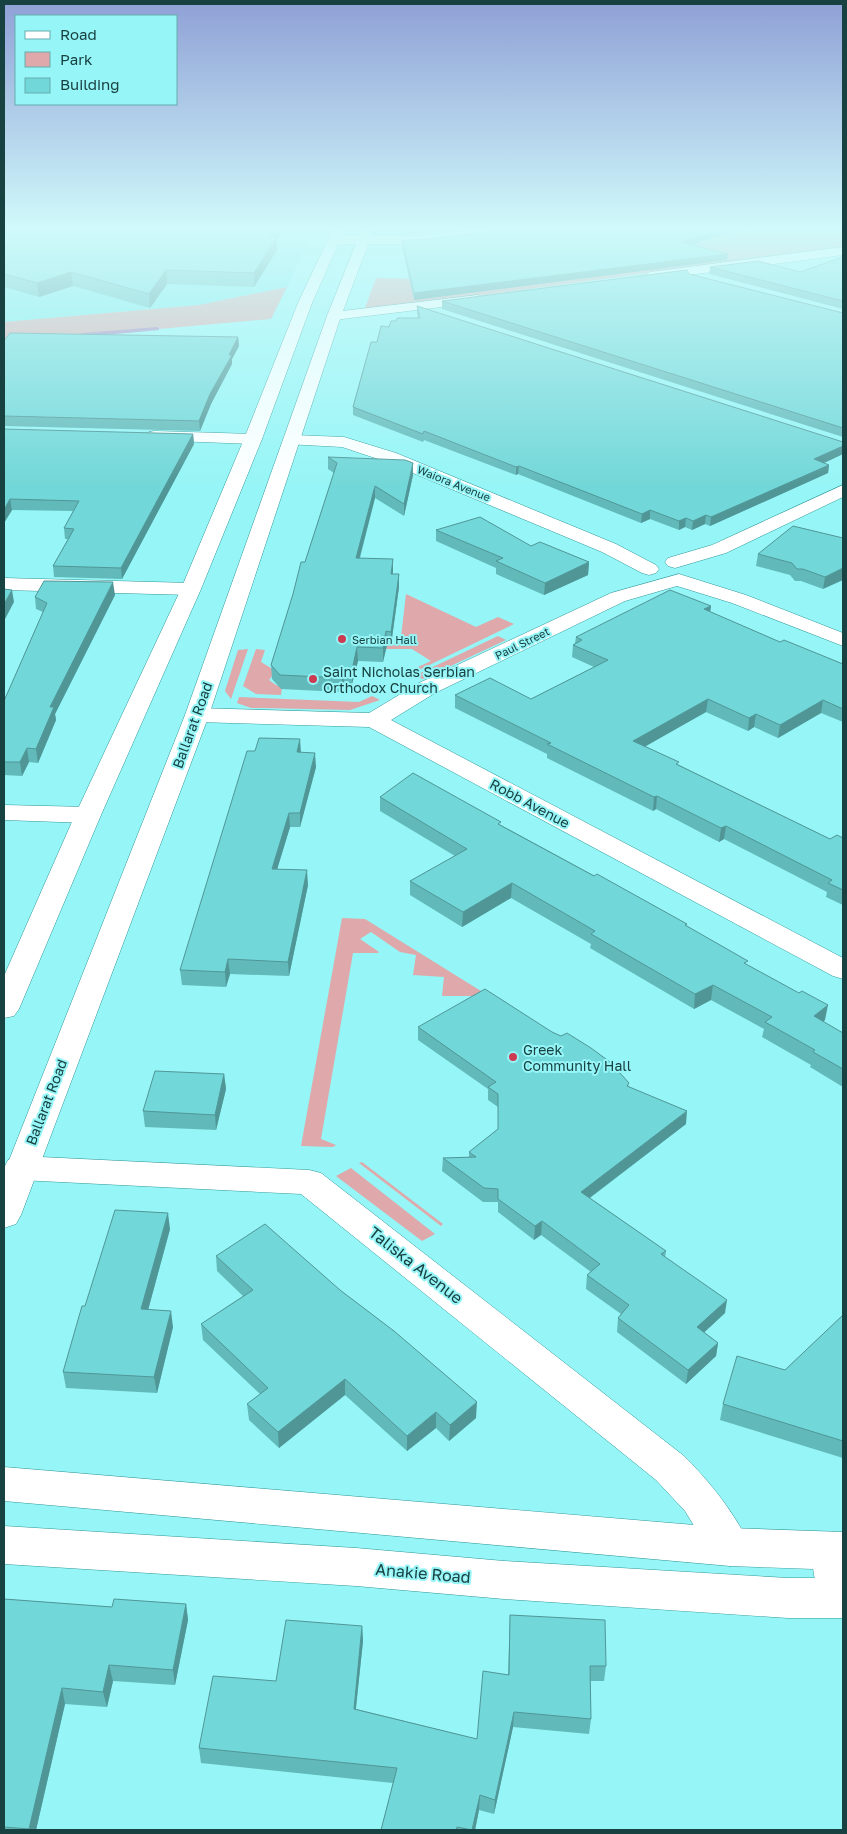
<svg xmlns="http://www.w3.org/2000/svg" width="847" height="1834" font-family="'Golos Text',sans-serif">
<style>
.built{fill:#7de9ea}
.green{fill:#dfa8aa}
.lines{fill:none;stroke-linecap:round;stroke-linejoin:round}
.stream{fill:#aa81bb;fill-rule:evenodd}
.minor-casing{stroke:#319798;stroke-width:1}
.major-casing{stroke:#319798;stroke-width:1}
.highway-casing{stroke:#319798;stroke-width:1}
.minor{fill:#fff;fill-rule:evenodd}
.major{fill:#fff;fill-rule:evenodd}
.highway{fill:#fff;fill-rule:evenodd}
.wall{fill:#62b9ba}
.shaded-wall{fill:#509697}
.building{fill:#72d7d8;stroke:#509697}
.poi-dot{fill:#cc3b52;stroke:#96f5f6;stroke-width:2}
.labels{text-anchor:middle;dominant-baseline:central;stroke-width:4;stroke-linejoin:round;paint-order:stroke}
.far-street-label{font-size:11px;fill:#184141;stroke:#96f5f6}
.far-poi-label{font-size:11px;fill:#184141;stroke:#96f5f6;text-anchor:start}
.poi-label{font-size:14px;fill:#184141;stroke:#96f5f6;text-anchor:start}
.street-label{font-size:14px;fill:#184141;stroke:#96f5f6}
.near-street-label{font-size:16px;fill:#184141;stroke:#96f5f6}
</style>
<rect width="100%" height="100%" fill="#96f5f6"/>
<!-- built -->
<path class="built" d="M4,229H314L287,287L199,305L4,322Z"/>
<!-- green -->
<path class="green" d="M761,229H843V247L364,311L376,278L420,279L642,249Z
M287,287L271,319L4,343V322L199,305Z
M406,594L476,627L498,617L514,624L421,669L418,667L431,661L412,649H386L387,645H400Z
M498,636L506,640L423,679L414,676Z
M248,649L231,699L225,691L238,650Z
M256,649L265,650L261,662L276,671L269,680L276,685L282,687L281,695L256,694L243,686Z
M372,696L380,700L350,710L263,708H251L237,703L239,697L359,702Z
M342,918L365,919L489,996H442L444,977L413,975L416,955L400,952L371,932L360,939L379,952L378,953H353L321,1139L336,1145L333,1147L301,1146Z
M362,1162L443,1224L441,1226L359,1163Z
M351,1168L435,1234L422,1241L336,1176Z"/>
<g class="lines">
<!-- stream -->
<path class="stream" d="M157,327L159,328V330L83,337L80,335L83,333Z"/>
<!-- minor casing -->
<g class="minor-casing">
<path id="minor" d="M478,229H519L513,233L418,244H334L328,240L334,236H418Z
M843,247V255L650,280L643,276L650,272Z
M478,295L485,299L483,302L334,320L329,319L327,316L329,313L334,312Z
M155,431L253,434L259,435L262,439L259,443L253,444L149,440L147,436L149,432Z
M293,435L344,437L396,453L616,544L656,565L659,569L656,573L649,575L642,573L602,552L384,461L342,447L287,444L284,440L287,436Z
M843,485V497L726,553L675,568L668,566L665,562L668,558L712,545Z
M679,574L746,595L843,633V646L732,603L677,586L625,601L435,693L391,720L843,958V979L833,976L369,727L197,722L189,720L185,715L189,710L197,708L369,713L419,683L611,593Z
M4,578L191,583L198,585L201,589L198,593L191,595L4,590Z
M4,805L88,807L97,810L101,815L97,820L88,823L4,820Z
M20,1156L309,1170L321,1173L684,1456C711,1483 734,1512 751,1547L745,1560L730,1566L715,1560L685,1511L656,1480L301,1194L20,1180L8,1176L4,1168L8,1160Z
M834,1532L843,1536V1618L828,1612C816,1585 806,1566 819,1538Z"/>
</g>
<!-- major casing -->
<g class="major-casing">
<path id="major" d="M4,1467L730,1528L843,1532V1570L730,1566L4,1501Z
M4,1526L356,1548L504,1561L788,1578H843V1618H788L504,1599L356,1586L4,1564Z"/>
</g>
<!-- highway casing -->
<g class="highway-casing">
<path id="highway" d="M333,229H345L312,303L262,439L201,589L101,815L19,1009L14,1016L4,1018V976L75,815L181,589L244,439L298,303Z
M362,229H374L341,316L209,715L21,1215L16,1224L4,1228V1173L185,715L327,316Z"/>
</g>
<!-- minor -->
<use href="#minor" class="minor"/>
<!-- major -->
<use href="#major" class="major"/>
<!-- highway -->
<use href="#highway" class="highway"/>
</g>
<!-- wall -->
<path class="wall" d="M7,229H280V233L277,239V250L254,287L167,284L150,308L73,286L39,297L4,287V230Z
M399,229H460L418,234H400Z
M742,229L691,244L727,260L414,300L402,246V240Z
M843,257V309L709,274L710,267L800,272Z
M689,274L843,313V437L442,309V301Z
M417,306L843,454L824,463L829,465L828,473L710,526L705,524L692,530L685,527L679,530L650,519L641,523L518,474L516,475L424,440L423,442L353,415V407L377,342L389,327L396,321L418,318L417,313Z
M238,337L239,346L232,359V364L211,404L200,431L4,426V341Z
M4,429L193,434L194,444L122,579L54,577L53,566L68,539H65L64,528L73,511L12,510L4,523Z
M328,457L413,463V475L404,516L375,498L360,558L393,574L399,587L391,645H387L383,662L358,661L352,684H344L342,692L281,689L272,679L271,665L334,473L328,469Z
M436,530L531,546L589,562L588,575L544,595L496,574V568L436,541Z
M843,538L823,589L801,581H795L790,575L756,566L758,554Z
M115,595L55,714L56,720L38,763L29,762L22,776L4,775V701L43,612L36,609L35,597Z
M711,606L710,612L780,642L843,664V722L821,713L778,738L754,727L748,731L706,712L645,746L679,765L830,839L843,838V905L826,897L827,892L724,839L719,842L656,809L653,811L547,758V754L455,708V695L531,699L594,667L572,657L573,645L575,643L576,637Z
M301,752L316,767L300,827H290L277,869L308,885L289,976L230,974L226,987L182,985L180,970Z
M380,797L501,825L687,926L747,965L825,1020L823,1022L843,1033V1087L810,1067L811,1065L762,1037L764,1029L711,1000L694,1009L590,948L591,944L511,898L462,927L410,895V881L455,856L380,811Z
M418,1027L629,1083L628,1086L686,1124L590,1198L666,1251L665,1257L725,1313L704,1332L718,1343L716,1356L686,1384L617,1332L618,1318L621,1314L586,1289L587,1275L591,1272L541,1235L534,1240L498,1212V1202H483L442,1171L443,1158L469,1157V1152L498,1129V1107L488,1100V1089L418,1040Z
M224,1074L226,1089L216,1130L145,1127L143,1111Z
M170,1229L148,1310L173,1327L157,1393L66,1388L63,1372L85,1306Z
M216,1256L476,1418L449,1441L436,1428L407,1451L345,1395L279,1448L249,1420L247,1404L260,1394L203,1340L201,1324L243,1296L217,1271Z
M843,1315V1458L720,1420L723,1404L785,1370Z
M4,1599L112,1607L186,1604L188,1620L175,1685L113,1681L107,1707L65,1704L36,1830H4Z
M510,1615L606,1666L604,1681H590L591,1719L589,1734L513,1727L494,1814L479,1810L475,1830H381L393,1783L201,1763L199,1748L276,1681L362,1626L363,1641L356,1709L477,1739L508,1674Z"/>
<!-- shaded-wall -->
<path class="shaded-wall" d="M274,229H280V233L277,239V250L254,287V273L269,237Z
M418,229H460L418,234Z
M723,229H742L680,248L681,242Z
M728,254L727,260L414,300V293Z
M166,270L167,284L150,308L149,294Z
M71,272L73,286L39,297L37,283Z
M238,337L239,346L232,359V364L211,404L200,431L199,421L210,394Z
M193,434L194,444L122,579L121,568Z
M843,446V454L813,468L814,459Z
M413,463V475L404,516V504Z
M829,465L828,473L710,526L711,517Z
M519,466L518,474L516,475V467Z
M375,486V498L356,571V558Z
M10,499L12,510L4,523V510Z
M650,510V519L641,523L642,514Z
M706,515L705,524L692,530L693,521Z
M686,518L685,527L679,530V521Z
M393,559V572L391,587V574Z
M589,562L588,575L544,595L545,583Z
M843,568V580L823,589L825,577Z
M399,574V587L391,645V632Z
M113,582L115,595L55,714L56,720L38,763L36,749L50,707Z
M12,590L14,602L4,621V604Z
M711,606L709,618L704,609Z
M386,631L387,645L383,662V648Z
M357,647L358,661L352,684V670Z
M343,670L344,684L342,692V678Z
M708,699L706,712L632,754L633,741Z
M823,700L821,713L778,738L780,725Z
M756,714L754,727L748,731L749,718Z
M300,739L301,753L297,752Z
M27,748L29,762L22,776L20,762Z
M315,753L316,767L300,827V813Z
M657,796L656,809L653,811L654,797Z
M289,813L290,827L273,883L272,869Z
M726,826L724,839L719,842L721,828Z
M307,870L308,885L289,976L288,962Z
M512,883L511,898L462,927L463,912Z
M228,959L230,974L226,987L225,972Z
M713,985L711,1000L694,1009L695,994Z
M828,1005L825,1020L811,1031L814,1016Z
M224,1074L226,1089L216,1130L215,1115Z
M687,1111L686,1124L580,1205L581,1192Z
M168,1213L170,1229L144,1325L141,1309Z
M542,1221L541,1235L534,1240L535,1226Z
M727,1300L725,1313L695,1341L697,1327Z
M171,1311L173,1327L157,1393L154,1377Z
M718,1343L716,1356L686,1384L688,1370Z
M345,1379V1395L279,1448L278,1432Z
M477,1402L476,1418L449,1441L450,1425Z
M436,1412V1428L407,1451V1436Z
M186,1604L188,1620L175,1685L173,1670Z
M362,1626L363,1641L354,1724V1709Z
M109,1665L113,1681L107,1707L103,1692Z
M62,1688L65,1704L36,1830H29V1829Z
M514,1712L513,1727L494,1814L495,1800Z
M480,1795L479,1810L475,1830H472Z"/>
<!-- building -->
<path class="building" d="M7,229H274L269,237H277L254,273L166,270L149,294L71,272L37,283L4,274V230Z
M511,229H723L681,242L728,254L414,293L402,240H418Z
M843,257V301L710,267L758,261L800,272Z
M687,270L689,274L843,313V428L442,301Z
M417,306L843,442V446L814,459L829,465L711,517L706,515L693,521L686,518L679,521L650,510L642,514L519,466L516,467L424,431L423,434L353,407L371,342H377L381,326L389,327L391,321H396L397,318H420Z
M10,333L238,337L229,355H232L210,394L199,421L4,416V341Z
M4,429L193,434L121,568L53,566L74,529L64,528L79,501L10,499L4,510Z
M328,457L405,460L413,463L404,504L375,486L356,558L393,559L391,574H399L391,632L386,631L383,648L357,647L352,670H343L342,678L280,675L271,665L293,594L301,562H305L337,463Z
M480,517L531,546L540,542L589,562L545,583L496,561L503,558L436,530Z
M793,526L843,538V568L825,577L803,569H797L792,563L758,554Z
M44,581L113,582L50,707H54L36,749L27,748L20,762H4V701L47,603L35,597Z
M4,589L12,590L4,604Z
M670,590L711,606L704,609L780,642L784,640L843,664V709L823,700L780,725L756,714L749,718L708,699L633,741L679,762L676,764L830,839L837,835L843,838V890L828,883L832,880L726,826L721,828L657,796L654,797L547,744L551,743L455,695L490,678L531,699L608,660L573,645L582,640L576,637Z
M259,738L300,739L297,752L315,753L300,813H289L272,869L307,870L288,962L228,959L225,972L180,970L247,751H255Z
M413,773L501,822L498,824L594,876L597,874L687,924L685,925L748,961L744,963L799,993L802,991L828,1005L814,1016L843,1033V1069L813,1052L815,1050L765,1022L772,1017L713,985L695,994L591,934L595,931L512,883L463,912L410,881L467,849L380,797Z
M485,989L552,1032L561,1036L567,1033L591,1048L610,1062L629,1083L627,1086L687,1111L581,1192L666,1251L661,1254L727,1300L697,1327L718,1343L688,1370L618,1318L629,1305L587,1275L600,1264L542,1221L535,1226L498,1199V1189L484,1188L443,1158L476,1157L469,1152L498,1129V1094L488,1087L496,1082L418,1027Z
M155,1071L224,1074L215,1115L143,1111Z
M115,1210L168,1213L141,1309L171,1311L154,1377L63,1372L82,1306H85Z
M265,1224L340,1290L394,1331L477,1402L450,1425L436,1412L407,1436L345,1379L278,1432L247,1404L268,1388L201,1324L253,1290L216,1256Z
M843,1315V1441L723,1404L737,1356L785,1370Z
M4,1599L112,1607L114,1599L186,1604L173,1670L109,1665L103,1692L62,1688L29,1829L4,1827Z
M510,1615L605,1620L606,1666H590L591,1719L514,1712L495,1800L480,1795L472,1830L457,1827L456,1830H381L397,1768L199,1748L213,1676L276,1681L286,1620L362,1626L354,1709L477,1739L483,1671L509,1675Z"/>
<!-- sky -->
<linearGradient id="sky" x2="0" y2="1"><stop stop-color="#8fa0d6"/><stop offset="0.47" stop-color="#d0fafb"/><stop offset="1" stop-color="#d0fafb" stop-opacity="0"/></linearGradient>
<rect width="847" height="486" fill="url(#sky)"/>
<!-- markers -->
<g class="poi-dot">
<circle cx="342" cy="639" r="5"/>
<circle cx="313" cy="679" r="5"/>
<circle cx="513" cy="1057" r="5"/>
</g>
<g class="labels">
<!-- far-street labels -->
<g class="far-street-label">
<text transform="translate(454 483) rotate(22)">Waiora Avenue</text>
<text transform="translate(522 643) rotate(-26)">Paul Street</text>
</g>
<!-- far-poi labels -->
<g class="far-poi-label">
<text x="352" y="639">Serbian Hall</text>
</g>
<!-- poi labels -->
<g class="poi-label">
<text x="323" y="671">Saint Nicholas Serbian<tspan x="323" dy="16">Orthodox Church</tspan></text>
<text x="523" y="1049">Greek<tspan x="523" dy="16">Community Hall</tspan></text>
</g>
<!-- street labels -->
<g class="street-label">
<text transform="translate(192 725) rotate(-70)">Ballarat Road</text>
<text transform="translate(530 803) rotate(28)">Robb Avenue</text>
<text transform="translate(46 1102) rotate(-69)">Ballarat Road</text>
</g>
<!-- near-street labels -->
<g class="near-street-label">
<text transform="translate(416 1265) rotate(38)">Taliska Avenue</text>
<text transform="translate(423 1573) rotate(5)">Anakie Road</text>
</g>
</g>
<!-- border -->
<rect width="847" height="1834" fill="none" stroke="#184141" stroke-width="10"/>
<!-- legend -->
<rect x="15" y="15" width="162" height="90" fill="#96f5f6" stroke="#64adae"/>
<rect x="25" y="31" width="25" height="8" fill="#ffffff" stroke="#64adae"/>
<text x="60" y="40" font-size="15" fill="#184141">Road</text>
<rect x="25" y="52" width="25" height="15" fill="#dfa8aa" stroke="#64adae"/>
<text x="60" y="65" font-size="15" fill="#184141">Park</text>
<rect x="25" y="78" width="25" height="15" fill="#72d7d8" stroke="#64adae"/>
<text x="60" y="90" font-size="15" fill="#184141">Building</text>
</svg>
